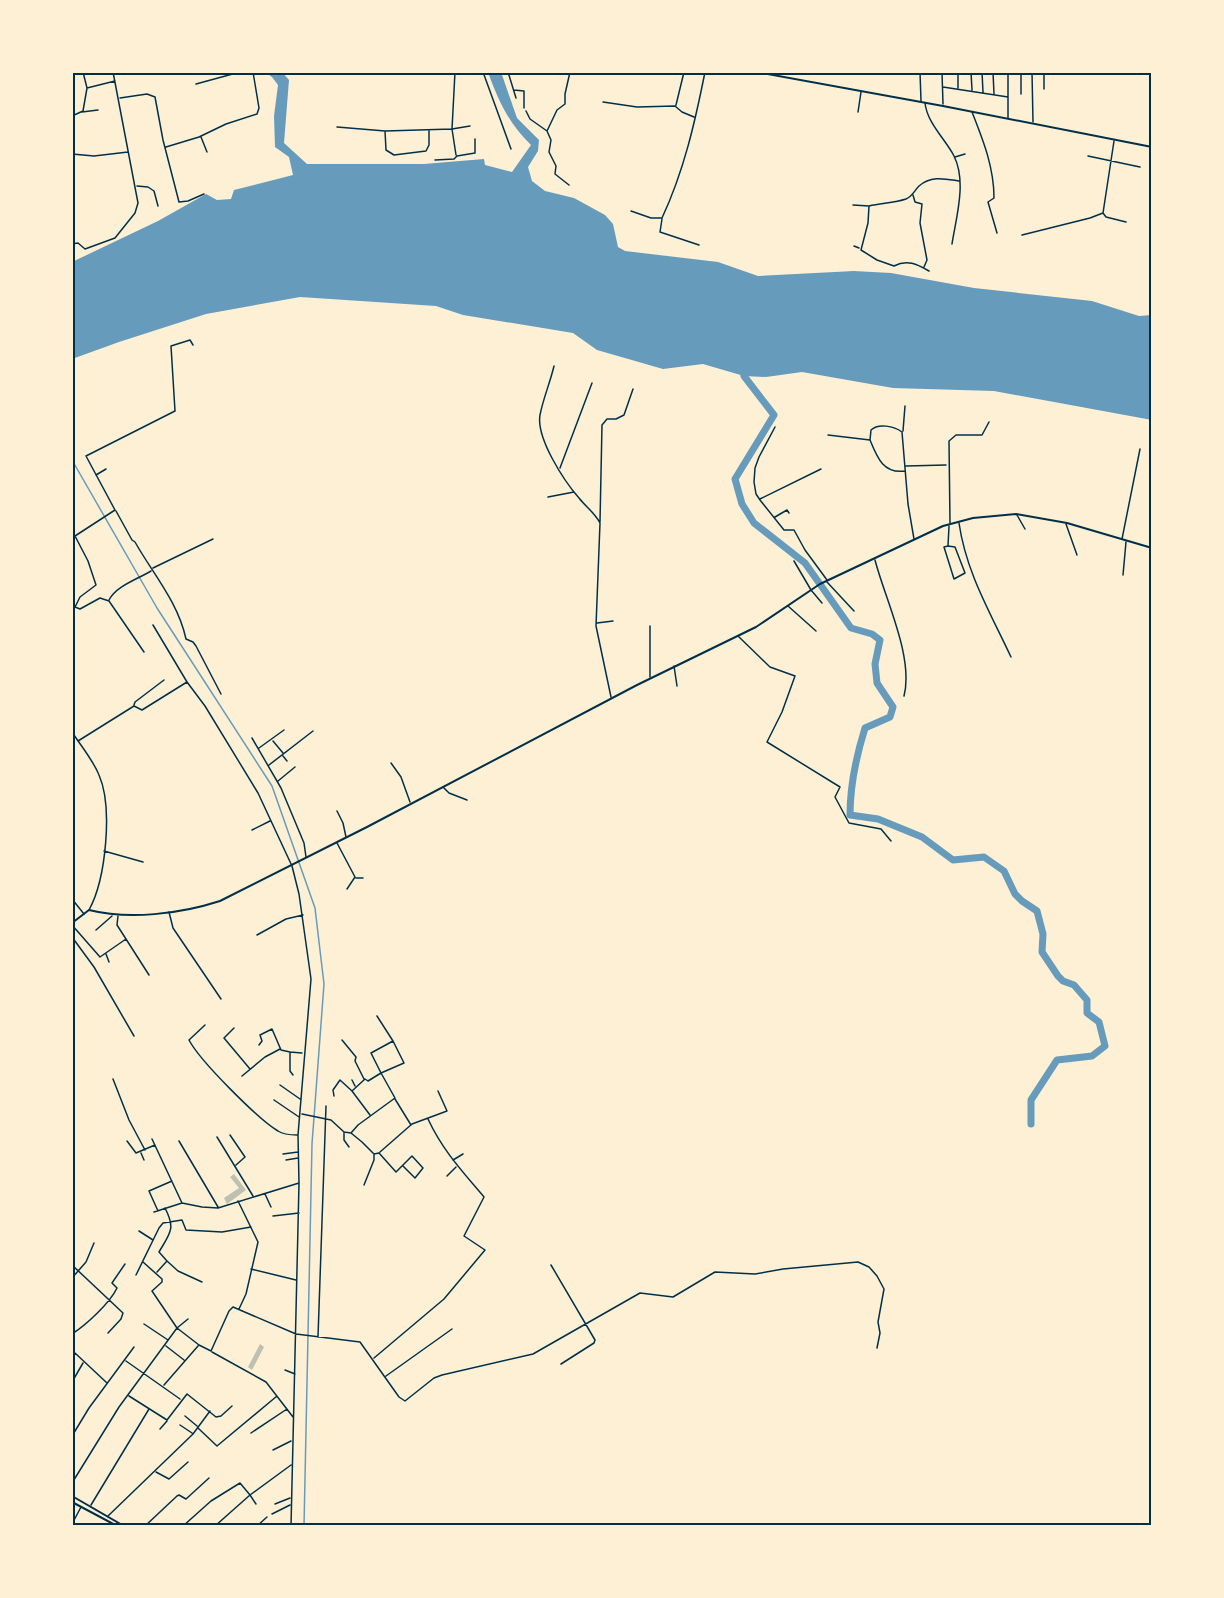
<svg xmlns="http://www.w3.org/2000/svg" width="1224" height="1598" font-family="'Work Sans',sans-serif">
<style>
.water{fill:#669bbc}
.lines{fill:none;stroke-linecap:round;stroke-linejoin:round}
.stream{stroke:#669bbc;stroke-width:1.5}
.river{stroke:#669bbc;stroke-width:7}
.building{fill:#bec0b2}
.minor{stroke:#003049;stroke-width:1.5}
.tertiary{stroke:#003049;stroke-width:2}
.trunk{stroke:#003049;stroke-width:2}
.neatline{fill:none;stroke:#003049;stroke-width:2}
</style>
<rect width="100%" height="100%" fill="#fdf0d5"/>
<!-- water -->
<path class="water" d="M265,72H282L289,80L284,143L307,164H424L484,159L485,165L512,172L531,145C509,124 498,100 488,72H501L517,118L539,140L538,151L528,167L532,181L545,191L574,198L605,215L613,224L618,247L625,251L718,262L758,276L854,271L891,273L974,288L1092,301L1139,316L1152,315V420L994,391L893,388L802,372L766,377L744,376L703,364L663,369L597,350L573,333L463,315L436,306L300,297L206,314L119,342L72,359V262L158,221L206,194L217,200L231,199L234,190L293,175L289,157L275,147L274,116L278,85L272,77Z"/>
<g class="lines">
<!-- stream -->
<path class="stream" d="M72,460L157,608L272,786L315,908L324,984L312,1144L304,1526"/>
<!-- river -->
<path class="river" d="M744,376L774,415L735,479L742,504L754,523L805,563L851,628L872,634L880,640L875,664L877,683L893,707L890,717L865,728C856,757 850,784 850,815L878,819L922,837L953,860L984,857L1004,871L1015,894L1022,901L1037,911L1043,934L1042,952L1058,976L1063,981L1074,985L1087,1000V1013L1099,1022L1105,1046L1092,1056L1057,1060L1031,1100V1124"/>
</g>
<!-- building -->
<path class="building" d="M234,1174L246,1190L227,1204L224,1198L239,1188L230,1177Z
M260,1344L264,1347L252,1370L248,1367Z"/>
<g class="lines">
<!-- minor -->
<path class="minor" d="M83,72L87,88
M483,72L511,149
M508,72L516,98
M920,72L921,101
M942,72L943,104
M958,72V88
M971,72L972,90
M982,72L983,92
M993,72L994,94
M1008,72V118
M1021,72V94
M1032,72L1033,122
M1044,72V89
M196,84L240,72
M943,87L1008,97
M514,90L524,91V108
M120,98L147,94L155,97L163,140L179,202L188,201L204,194
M603,102L637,107L675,106L682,112L694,117
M925,103C927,123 946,140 954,156C967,182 956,218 952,244
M676,105L684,72
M526,111L530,119L547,131L557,110L565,104V94L570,72
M82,112L98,110
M858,112L861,92
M972,112C983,140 994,167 994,198L988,202L997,233
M72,116L83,111L87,88L115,81
M337,127L385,131L452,129L455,72
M385,131L386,150L394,155L426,151L429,145V131
M547,131L551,140L549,152L556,166L555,174L569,185
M201,137L207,152
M166,147L199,137L226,124L257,114L259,108L253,72
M72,154L94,156L128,152
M456,155L452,129L470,126
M1088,156L1140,167
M955,157L965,154
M435,160L454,159L457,156L475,153V139
M137,186L148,187L154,191L158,206
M913,195L915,202L922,204L920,223L927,260L924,267
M853,205L869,206
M631,211L651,218H662C684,171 695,122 705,72
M1103,213L1106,217L1126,222
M662,219L660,232L699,245
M1022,235L1090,218L1103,213L1114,141
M72,244L78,243L85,249L115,238L135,213L138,203L113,72
M854,246L859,248
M929,271C917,264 907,259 894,266L877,260L861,250L868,223L869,206C881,203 894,203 906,199C913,196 914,191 919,186C931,175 946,179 959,181
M554,366C550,383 543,399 540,415C536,438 564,481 579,498C586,507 595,513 600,523L596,626L611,697
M775,427L759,457L755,468L754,482L756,494L760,500L784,530H794L805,550L827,580
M903,431L905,406
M828,435L870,440L871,430C878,423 894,426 902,432L908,504L914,539
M870,440C877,457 883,474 905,471
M906,466L946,465
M560,468L592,383
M96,475L106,469
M548,497L574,492
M760,499L821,469
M116,511L132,540L135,542C153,574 178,602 186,639L193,642L196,646L221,694
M1017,515L1025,529
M775,517L787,510L789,513
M600,522L602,425L607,419H616L624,415L633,389
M950,523L949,441L956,435H982L989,422
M959,523C966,572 990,612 1011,657
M1066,524L1077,555
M1122,539L1140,449
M948,546L955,547L965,573L954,579L944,547L948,546L949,526
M875,560C885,599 914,657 904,696
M794,561L811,590L822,603
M153,568L213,539
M1123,575L1126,542
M827,582L854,611
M109,600C116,586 138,579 151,571
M788,606L816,631
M75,607L80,597L96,585L88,561L75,536L115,510L86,456L175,411L171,346L190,340L193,345
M72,608L75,607L80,609L100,598L109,601L144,652
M597,623L613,621
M650,626V677
M738,636L770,667L795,676L782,712L767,742L840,787L835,797L849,823L881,829L891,841
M674,666L677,686
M187,682L205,706L258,793L292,866L299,894L311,979L298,1135L299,1183L291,1526
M134,705L135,702L164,680
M72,732C81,746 93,760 99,775C113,807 106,879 89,910
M252,738L281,788L304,843L306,857
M78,741L134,706L142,710L187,682L153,625
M273,741L283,753
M259,748L284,730
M283,756L287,761
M391,763L401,777L410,802
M269,765L313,731
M278,781L295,767
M443,787L449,793L467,800
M337,811L343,823L346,837
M252,830L270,821
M337,843L355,877L347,889
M104,851L143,862
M356,878H363
M72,899L84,914
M169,912L173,928L221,999
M118,916L117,925L149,975
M72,925L100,957L126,939
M96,930L112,916
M257,935L286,919L303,915
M72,937L94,967L134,1036
M106,954L109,962
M377,1016L393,1041
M205,1025L189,1040C200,1061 258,1119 278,1131C284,1135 291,1135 297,1135
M234,1028L224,1038L250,1069
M342,1040L356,1057L355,1061L364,1079
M259,1045L262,1041L260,1035L272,1029L281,1050L290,1052
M293,1075L290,1071V1052L302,1053
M242,1076L265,1057L280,1049
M113,1079L129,1120L145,1150
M352,1080L355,1086
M280,1085L300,1099
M334,1096L333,1090L340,1080L352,1091L370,1115
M395,1099L411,1125
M274,1100L299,1117
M302,1114L331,1120L344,1132L351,1133L362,1142L374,1154L379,1153L396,1172L412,1156L423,1168L415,1178L403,1166
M344,1133V1140L349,1147
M351,1133L358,1125L395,1098L381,1073L404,1063L393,1041L371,1053L381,1073L368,1081L365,1079L352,1091
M230,1135L245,1157L236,1165
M217,1137L253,1196
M152,1139L182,1203L202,1207L218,1208L299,1183
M127,1141L136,1153L155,1145
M179,1141L218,1207
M380,1152L412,1124L447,1111L438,1091
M141,1153L144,1160
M283,1154L298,1152
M286,1160L298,1158
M453,1160L463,1154
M447,1176L456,1167
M364,1185L374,1160V1155
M265,1194L271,1207
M238,1201L258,1242L246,1294L239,1309
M165,1208C176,1229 170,1233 159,1252L167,1261
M158,1211L149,1191L172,1181
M154,1212L182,1203
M273,1216L299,1213
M139,1231L153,1240
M143,1262L162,1279V1282L152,1291L177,1328L188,1319
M72,1265L123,1313L121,1319L108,1333
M551,1265L595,1340L594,1343L561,1364
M251,1269L296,1280
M157,1272L167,1261L178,1271L202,1282
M136,1275L159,1228L163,1223L182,1220L186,1230L222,1232L251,1227
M72,1278L86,1262L94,1243
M144,1324L168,1340
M72,1334C86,1325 110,1303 117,1288L112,1283L125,1264
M318,1337L326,1106
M166,1346L184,1360
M212,1352L266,1382L293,1417
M72,1356L75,1353L107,1383
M374,1358L444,1299L485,1250L464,1236L484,1197C462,1171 443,1151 428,1119
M126,1361L180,1399
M285,1370L295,1374
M386,1376L452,1329
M72,1382L83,1363
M164,1385L198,1346
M129,1396L167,1420L187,1394L216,1417L221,1416L232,1406
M185,1416L197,1426
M180,1425L192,1433
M198,1428L217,1446L277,1396
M160,1429L167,1421
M251,1433L287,1409
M72,1436L89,1408L134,1347
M273,1450L291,1441
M156,1472L169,1479L188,1462
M72,1483L119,1407L177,1328L199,1345L211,1351L229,1311L233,1307L296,1334L360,1342L399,1397L405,1401L434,1378L442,1375L533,1354L640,1293L673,1297L715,1272L755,1274L783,1269L858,1262L869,1267L877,1276L884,1289L878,1322L880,1333L877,1348
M256,1504L250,1495L291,1465
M275,1504L290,1498
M91,1505L149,1409
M272,1514L290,1505
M108,1516L193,1434L210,1411
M72,1524L81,1507
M145,1526L177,1496L179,1495L186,1499L209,1478
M183,1526L211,1501L240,1483L250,1495L215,1526
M257,1526L267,1517"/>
<!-- tertiary -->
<path class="tertiary" d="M756,72L943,106L1152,147
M72,923L89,910C129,920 180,914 220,901L367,827L637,685L756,627L820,584L943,526L973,518L1016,514L1067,523L1152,548"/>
<!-- trunk -->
<path class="trunk" d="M72,1496L124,1526
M72,1502L117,1526"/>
</g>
<!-- border -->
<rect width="1224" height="1598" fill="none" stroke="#fdf0d5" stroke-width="147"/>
<rect x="74" y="74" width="1076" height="1450" class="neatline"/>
</svg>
